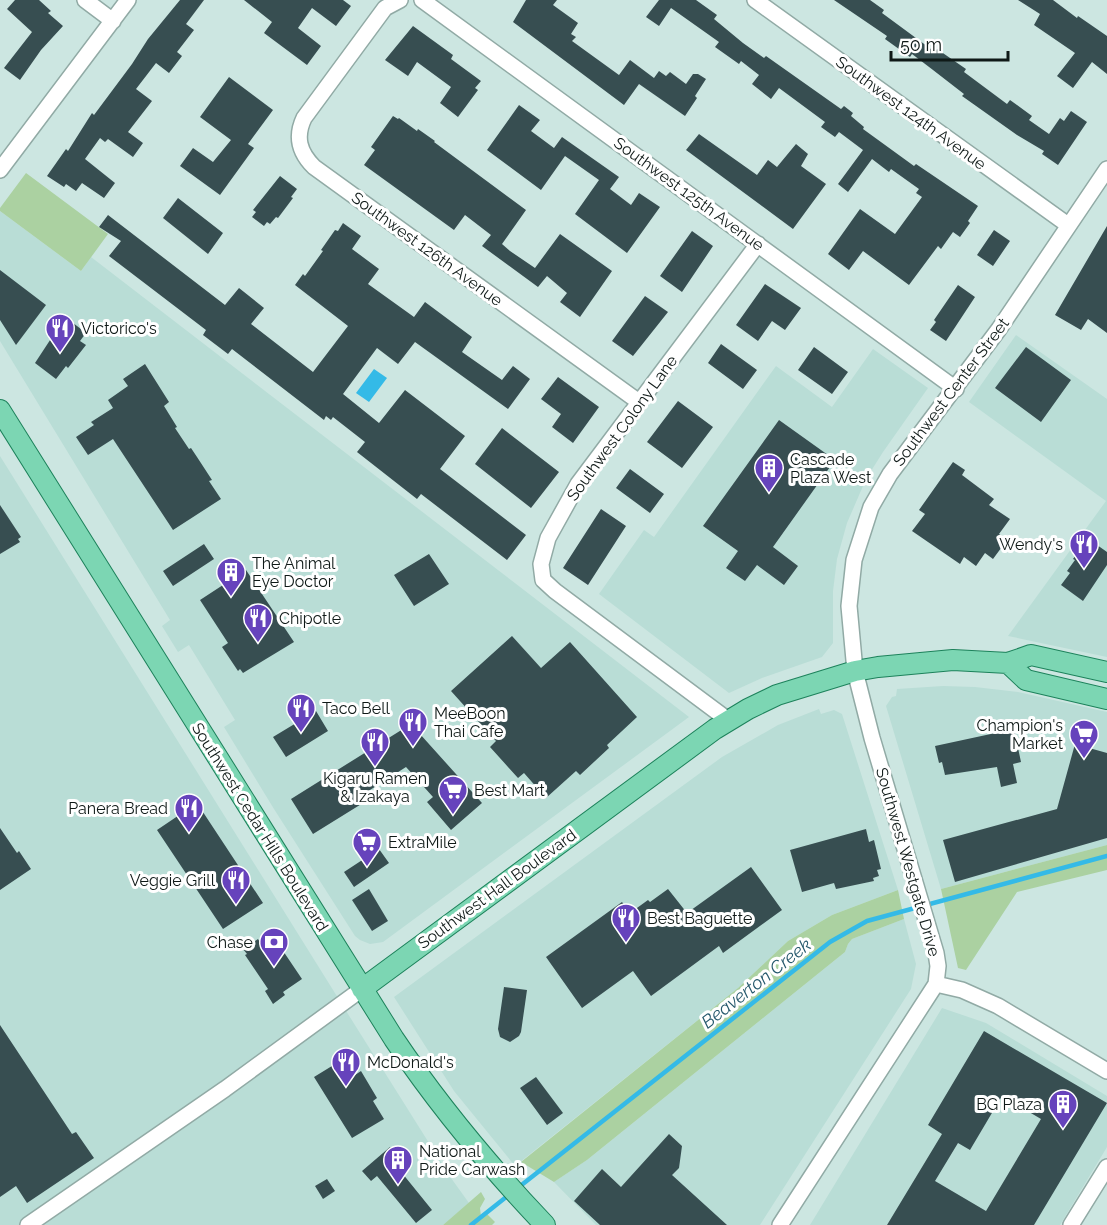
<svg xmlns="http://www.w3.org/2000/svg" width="1107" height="1225" font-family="Raleway,sans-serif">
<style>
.built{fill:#b9ddd6}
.green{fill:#abd1a1}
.water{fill:#34bae7}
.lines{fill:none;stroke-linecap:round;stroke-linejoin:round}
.stream{stroke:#34bae7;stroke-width:4.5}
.building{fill:#374e51;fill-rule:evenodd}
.minor-casing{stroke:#91aaa5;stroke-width:18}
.major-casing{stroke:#1d825b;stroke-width:22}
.minor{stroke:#fff;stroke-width:15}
.major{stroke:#7cd6b3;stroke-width:20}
.labels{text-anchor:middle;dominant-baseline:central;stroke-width:6;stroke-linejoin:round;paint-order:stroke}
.street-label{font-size:16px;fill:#0f1917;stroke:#fff}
.poi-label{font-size:16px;fill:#0f1917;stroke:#fff;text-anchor:start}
.water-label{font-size:18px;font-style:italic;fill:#25586c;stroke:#fff}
</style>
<rect width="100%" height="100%" fill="#cce6e1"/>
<!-- built -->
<path class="built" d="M0,211L81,271L91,257L689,717L383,942L370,944L360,940L355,936L274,809L224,727L235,720L189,645L178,652L162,626L170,620L0,341Z
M1016,335L1107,399V657L1008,636L1106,501L969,402Z
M873,349L928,388L883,452L866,479L847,523L837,559L833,591V643L822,657L762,678L729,693L599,594L644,530L654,537L776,366L832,407Z
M0,456L348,1014L451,1178L469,1203L443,1225H0Z
M943,686L975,687L1018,692L1107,712V845L941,889L886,706L892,697L896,696L897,689Z
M819,709L821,714L834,710L842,714L898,890L832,915L788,941L738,988L515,1166L454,1091L394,997L722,757L778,725Z
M904,919L916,964L911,989L760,1225H596L554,1182L587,1160L845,952L848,944L852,939Z
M942,1008L986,1023L1107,1096V1147L1060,1225H810Z"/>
<!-- green -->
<path class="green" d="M26,173L108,234L81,271L0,211V208Z
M1107,845V870L1017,892L966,970L958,968L941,889Z
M898,890L904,919L852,939L848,944L845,952L587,1160L554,1182L521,1162L738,988L788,941L832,915Z
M481,1192L485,1199L480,1208L481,1217L487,1214L495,1222L492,1225H443Z"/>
<!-- water -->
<path class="water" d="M374,369L387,378L369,402L356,393Z"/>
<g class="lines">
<!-- stream -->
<path class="stream" d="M519,1187L830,942L867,921L1107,856
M471,1225L510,1194"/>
</g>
<!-- building -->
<path class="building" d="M15,0H39L51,11L48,13L63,26L41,50L20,80L4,68L32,32L7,9Z
M180,0H204L186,24L194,30L177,52L182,56L169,73L156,63L136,89L152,101L128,132L143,143L133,157L108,139L105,142L100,138L85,159L115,183L104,198L82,183L76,191L66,184L64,187L47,176L66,149L68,151L92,113L94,115L132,64L148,39Z
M244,0H343L351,6L336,26L312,8L298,28L321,46L307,65L264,33L272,22Z
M526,0H557L553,5L578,23L571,34L576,37L572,41L619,75L630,60L654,78L659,71L666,76L670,72L686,84L693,74H698L706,79L695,96L697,98L685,116L639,84L624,105L513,22Z
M659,0H696L717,15L714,19L743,43L764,58L766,56L841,109L844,106L853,113L851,116L864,127L863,129L914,166L916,164L978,206L968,221L970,223L960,237L953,232L941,249L938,246L909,285L863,251L849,270L828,254L860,209L895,234L922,197L916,193L919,189L891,169L889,172L872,159L848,192L838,184L863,150L839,132L835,137L821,127L825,122L779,88L771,99L752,84L759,75L741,61L739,64L715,47L719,42L671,8L659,26L646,17Z
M834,0H870L884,10L882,13L935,52L937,49L966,69L964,72L1007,104L1010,100L1032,116L1029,120L1049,134L1060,118L1064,121L1071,111L1087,122L1058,165L1042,154L1044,151L1017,135L962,96L964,94L933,70L912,54L910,57L885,39L887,36Z
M1018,0H1053L1077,18L1078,16L1107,36V74L1092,62L1073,88L1057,76L1075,53L1034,25L1040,14Z
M413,26L453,55L451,59L481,81L475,88L478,90L458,117L440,103L451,87L417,62L408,76L385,60Z
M229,77L273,110L248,144L254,148L220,195L180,166L193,148L213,162L231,140L200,117Z
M519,105L540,120L531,131L554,148L562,137L619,177L610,189L631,205L639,193L660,207L627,253L575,214L599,180L565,156L541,190L487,150Z
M393,116L398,119L399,118L417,131L418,129L435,141L434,142L526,210L502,244L510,251L535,268L560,234L612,271L580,317L560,302L567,293L547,276L538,287L482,246L491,235L465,215L454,230L364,165L375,150L371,147Z
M699,134L757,175L768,160L777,167L796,144L808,154L801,166L826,184L793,229L686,150Z
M280,176L297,189L291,197L293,198L278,218L276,217L270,224L267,222L264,226L252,217L256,212L253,210Z
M178,198L223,233L208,254L163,218Z
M108,215L225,305L239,288L264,308L251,324L313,372L348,326L295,285L303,274L305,276L323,251L321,250L335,230L338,231L343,223L361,236L352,249L379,269L368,284L414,317L425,302L472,337L462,352L502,380L513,366L530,379L508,409L415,342L398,364L377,348L343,394L379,423L405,390L465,436L440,469L526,535L507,560L421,494L417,499L357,452L365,442L333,417L331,420L326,416L324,420L232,349L228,354L203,335L206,330L109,256L121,241L99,227Z
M1107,226V333L1088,319L1081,330L1055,315Z
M994,230L1010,241L993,266L977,255Z
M692,231L713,246L682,292L660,276Z
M0,270L46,305L16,345L0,320Z
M765,284L801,308L785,330L772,321L758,341L736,325Z
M958,285L975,297L946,341L930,330L936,322L934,320Z
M645,296L668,312L633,356L612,341Z
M68,319L86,333L80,341L86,345L68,368L66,366L56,379L35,363L56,331L58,332Z
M721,344L757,370L743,389L708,363Z
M814,347L848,372L832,394L798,370Z
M1026,347L1071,380L1041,422L995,388Z
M145,364L169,402L164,406L177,427L175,428L189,449L191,448L197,457L212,480L209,481L221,499L173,530L113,439L88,455L76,437L94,425L91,422L113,408L108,400L128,386L123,379Z
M558,377L599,407L573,443L552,427L561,414L541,399Z
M678,401L713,427L682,468L647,442Z
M779,420L835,460L773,547L798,566L784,585L757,565L745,581L726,568L738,551L703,526Z
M502,428L559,472L531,508L475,464Z
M953,462L965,470L962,475L994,499L989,505L1010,519L999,534L1007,540L993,559L985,553L976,566L964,557L960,564L912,531L925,514L919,510Z
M630,469L664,494L650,513L616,488Z
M0,505L21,537L18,539L20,542L0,554Z
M601,509L626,526L588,585L563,568Z
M1087,540H1090L1107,552V565L1083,601L1061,585L1070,573L1067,571L1075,560L1073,559Z
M204,544L214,559L173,586L163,571Z
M429,554L449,584L414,606L394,575Z
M246,570L294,642L243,673L240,669L238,671L222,647L228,643L200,600Z
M512,636L541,668L570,642L637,717L607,745L609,748L580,775L576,771L546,798L524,773L518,778L490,747L496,741L451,691Z
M316,711L328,731L286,757L273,737Z
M411,724L482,803L451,830L427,802L433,797L406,767L359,797L363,803L313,834L291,799Z
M1014,729L1021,762L1013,764L1017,783L1001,787L997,767L945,775L942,762L939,763L935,746Z
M1075,744L1107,753V838L955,882L943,840L1057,809Z
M197,803L263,903L223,929L157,830Z
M0,828L17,853L19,851L31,869L0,890Z
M866,829L869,842L874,840L881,869L877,870L879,876L873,878L874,881L836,889L834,883L802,892L790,850Z
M379,849L389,863L354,887L344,872Z
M751,867L782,910L723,953L719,946L651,996L633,971L582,1008L546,957L622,902L630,913L648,900L650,902L668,889L687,913Z
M369,889L388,921L372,931L352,900Z
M273,936L302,979L283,992L285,995L273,1004L265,991L268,989L245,955L247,954L243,949L258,939L261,944Z
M504,987L527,990L521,1032L519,1036L510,1042L500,1037L498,1029Z
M0,1025L72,1134L76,1132L94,1158L27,1203L16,1186L0,1197Z
M984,1031L1107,1103L1034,1225H887L942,1134L928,1125ZM1002,1096L1041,1119L986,1211L935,1181L958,1143L970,1150Z
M345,1058L355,1075L361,1071L377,1098L373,1101L384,1119L352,1138L314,1077Z
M536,1077L563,1113L547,1125L520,1088Z
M669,1134L682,1146L679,1168L672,1175L727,1225H600L574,1201L602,1169L621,1187Z
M390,1147L404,1163L398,1168L432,1210L416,1223L377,1176L371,1181L362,1171Z
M327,1179L335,1191L323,1199L315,1186Z"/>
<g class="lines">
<!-- minor casing -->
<g class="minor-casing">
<path id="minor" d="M85,0L113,21
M400,0L385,8L304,118C295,137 299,152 314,167L639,402
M422,0L956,389
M755,0L1068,225
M0,170L128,0
M728,720L555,591L543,580L541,564L548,538L578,484L758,244
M936,984L962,990L998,1006L1107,1071
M28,1225L225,1089L362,989
M780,1225L936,984L938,966L936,953L872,738L855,671L849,606L854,560L871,507L890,474L999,329L1107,169
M1071,1225L1107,1167"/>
</g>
<!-- major casing -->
<g class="major-casing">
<path id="major" d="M0,410L394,1039C439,1106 490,1167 545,1225
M1008,663L1026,680L1107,699
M362,989L715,729L748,709L777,695L855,671L878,667L953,660L1008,663L1031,655L1107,672"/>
</g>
<!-- minor -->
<use href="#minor" class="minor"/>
<!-- major -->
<use href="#major" class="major"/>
</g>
<!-- icons -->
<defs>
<g id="restaurant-pin" transform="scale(1.5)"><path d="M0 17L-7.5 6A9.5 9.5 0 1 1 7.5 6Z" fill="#6643bc" stroke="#fff"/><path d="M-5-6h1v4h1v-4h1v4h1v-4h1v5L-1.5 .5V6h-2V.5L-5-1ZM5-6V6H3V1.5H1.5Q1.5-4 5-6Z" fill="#fff"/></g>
<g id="building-pin" transform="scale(1.5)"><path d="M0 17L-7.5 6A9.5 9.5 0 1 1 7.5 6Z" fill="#6643bc" stroke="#fff"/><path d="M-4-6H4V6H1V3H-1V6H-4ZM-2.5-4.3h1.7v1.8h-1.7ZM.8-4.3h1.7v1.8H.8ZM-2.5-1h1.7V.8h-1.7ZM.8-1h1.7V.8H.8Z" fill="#fff"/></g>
<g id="supermarket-pin" transform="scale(1.5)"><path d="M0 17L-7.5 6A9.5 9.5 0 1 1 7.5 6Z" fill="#6643bc" stroke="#fff"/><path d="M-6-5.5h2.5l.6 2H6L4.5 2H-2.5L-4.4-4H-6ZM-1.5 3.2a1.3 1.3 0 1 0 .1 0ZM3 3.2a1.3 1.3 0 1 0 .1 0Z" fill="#fff"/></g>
<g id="bank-pin" transform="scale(1.5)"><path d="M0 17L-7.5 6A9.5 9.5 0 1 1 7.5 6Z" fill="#6643bc" stroke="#fff"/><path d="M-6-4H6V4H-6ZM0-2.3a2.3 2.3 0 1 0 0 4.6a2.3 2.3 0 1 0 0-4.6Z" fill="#fff"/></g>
</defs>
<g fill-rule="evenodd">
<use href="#restaurant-pin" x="60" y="328"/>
<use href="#building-pin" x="769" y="468"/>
<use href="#restaurant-pin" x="1084" y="544"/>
<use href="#building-pin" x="231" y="572"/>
<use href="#restaurant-pin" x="258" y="618"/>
<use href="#restaurant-pin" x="301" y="708"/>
<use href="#restaurant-pin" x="413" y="722"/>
<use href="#supermarket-pin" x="1084" y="734"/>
<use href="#restaurant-pin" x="375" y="742"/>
<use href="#supermarket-pin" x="453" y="790"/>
<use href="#restaurant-pin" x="189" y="808"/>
<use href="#supermarket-pin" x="367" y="842"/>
<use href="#restaurant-pin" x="236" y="880"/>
<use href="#restaurant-pin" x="626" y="918"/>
<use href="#bank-pin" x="274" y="942"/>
<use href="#restaurant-pin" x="346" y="1062"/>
<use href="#building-pin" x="1063" y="1104"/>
<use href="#building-pin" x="398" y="1160"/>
</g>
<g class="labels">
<!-- street labels -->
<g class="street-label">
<text transform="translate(911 113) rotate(36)">Southwest 124th Avenue</text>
<text transform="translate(689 194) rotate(36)">Southwest 125th Avenue</text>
<text transform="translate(427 249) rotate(36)">Southwest 126th Avenue</text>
<text transform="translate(951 392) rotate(-53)">Southwest Center Street</text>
<text transform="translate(622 428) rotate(-54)">Southwest Colony Lane</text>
<text transform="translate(260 827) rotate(58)">Southwest Cedar Hills Boulevard</text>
<text transform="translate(908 862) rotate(74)">Southwest Westgate Drive</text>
<text transform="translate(497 889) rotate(-36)">Southwest Hall Boulevard</text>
</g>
<!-- poi labels -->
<g class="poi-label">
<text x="81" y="328">Victorico's</text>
<text x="790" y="459">Cascade<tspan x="790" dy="18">Plaza West</tspan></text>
<text x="1063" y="544" text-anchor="end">Wendy's</text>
<text x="252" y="563">The Animal<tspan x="252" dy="18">Eye Doctor</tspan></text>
<text x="279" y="618">Chipotle</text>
<text x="322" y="708">Taco Bell</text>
<text x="434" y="713">MeeBoon<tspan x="434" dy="18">Thai Cafe</tspan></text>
<text x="1063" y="725" text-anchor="end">Champion's<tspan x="1063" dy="18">Market</tspan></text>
<text x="375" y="778" text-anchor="middle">Kigaru Ramen<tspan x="375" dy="18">&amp; Izakaya</tspan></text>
<text x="474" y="790">Best Mart</text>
<text x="168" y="808" text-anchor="end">Panera Bread</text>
<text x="388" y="842">ExtraMile</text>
<text x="215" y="880" text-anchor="end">Veggie Grill</text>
<text x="647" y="918">Best Baguette</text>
<text x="253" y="942" text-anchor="end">Chase</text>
<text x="367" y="1062">McDonald's</text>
<text x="1042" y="1104" text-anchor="end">BG Plaza</text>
<text x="419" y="1151">National<tspan x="419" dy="18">Pride Carwash</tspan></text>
</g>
<!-- water labels -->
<g class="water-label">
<text transform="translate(756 983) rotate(-38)">Beaverton Creek</text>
</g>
</g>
<!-- scale -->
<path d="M891 51v9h117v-9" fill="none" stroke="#0f1917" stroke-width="3"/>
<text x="900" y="51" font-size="18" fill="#0f1917" stroke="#ffffff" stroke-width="4.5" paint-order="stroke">50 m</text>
</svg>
